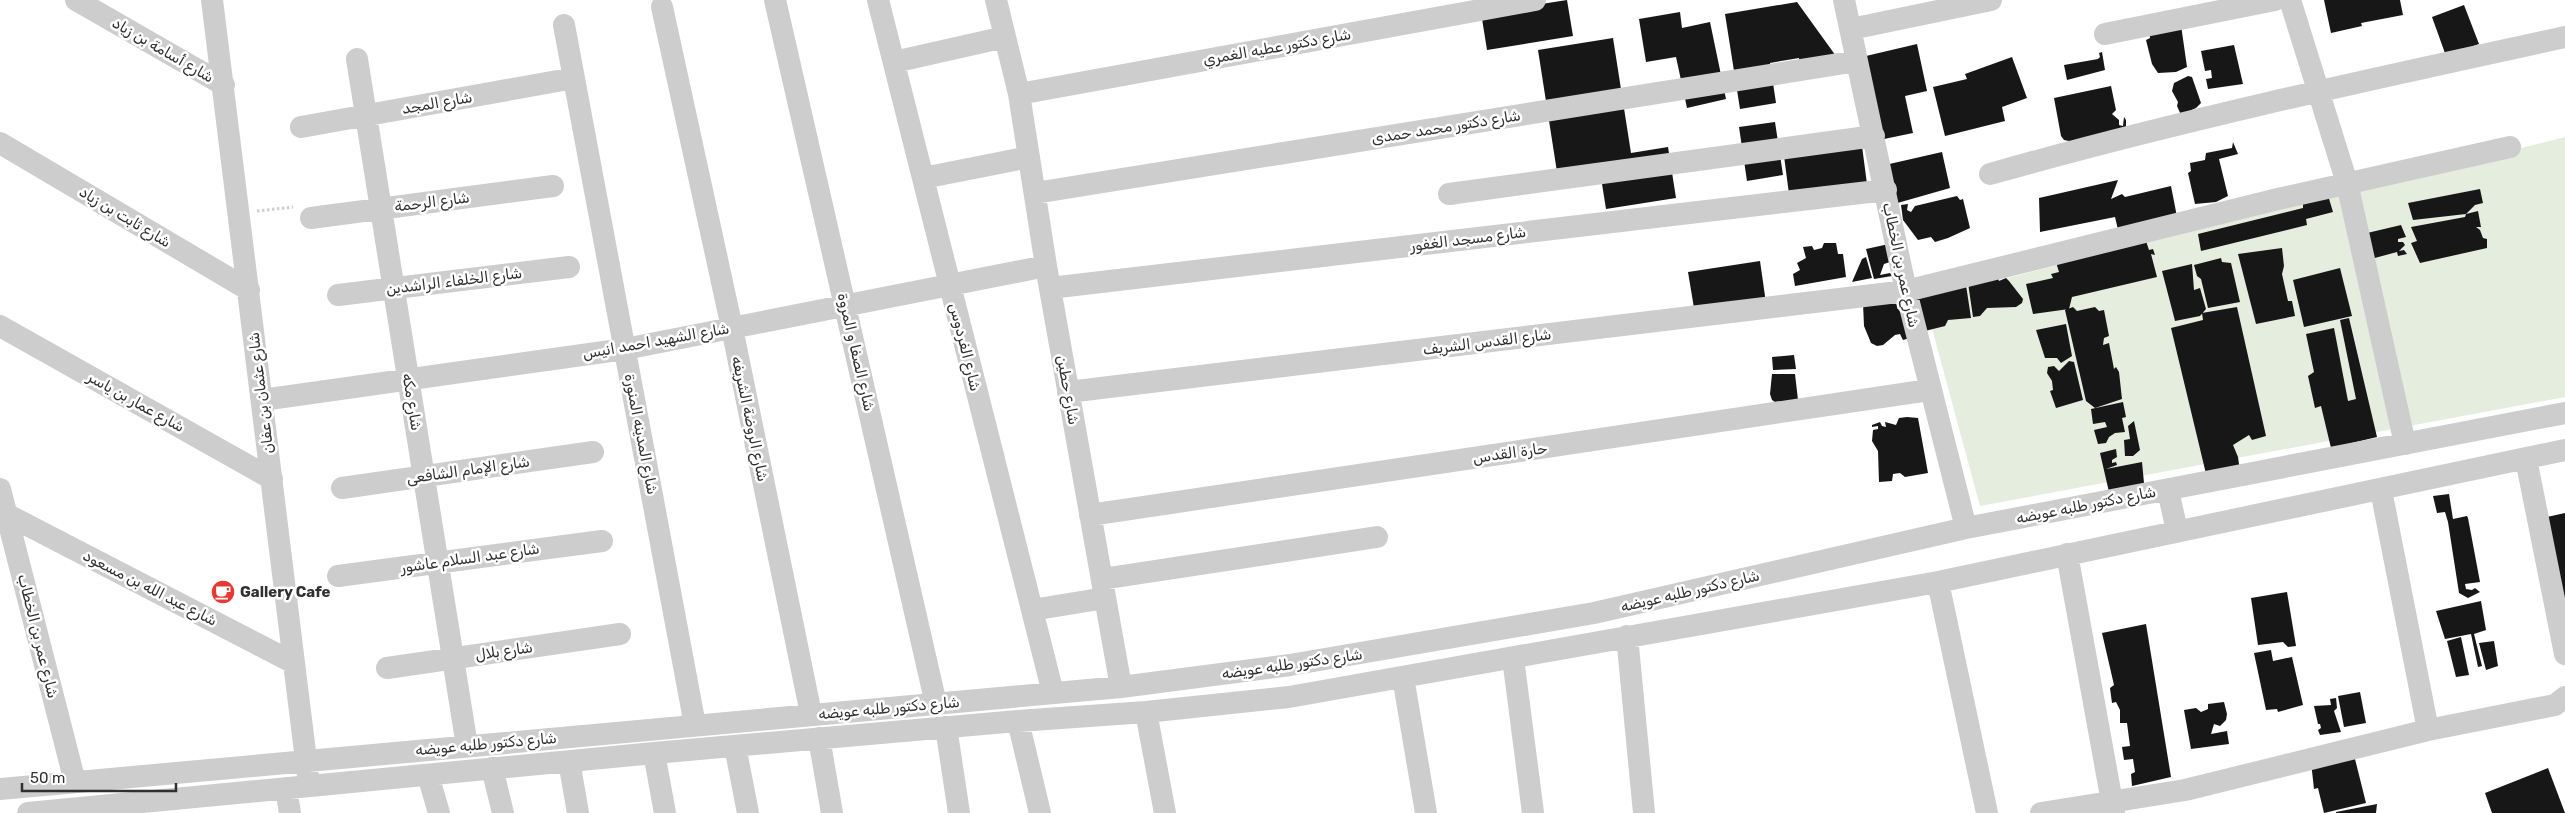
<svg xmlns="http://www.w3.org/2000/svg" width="2565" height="813" font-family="Rubik,Vazirmatn,sans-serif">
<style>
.green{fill:#e5edde}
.building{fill:#171717}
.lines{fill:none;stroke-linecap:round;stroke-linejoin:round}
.path{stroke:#cdcdcd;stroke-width:3;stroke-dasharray:2.5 2.5;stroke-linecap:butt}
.minor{stroke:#cdcdcd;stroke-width:22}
.labels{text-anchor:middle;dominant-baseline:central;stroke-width:5;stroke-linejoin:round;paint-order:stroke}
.street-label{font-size:15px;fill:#303030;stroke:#fff}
.poi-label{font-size:15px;font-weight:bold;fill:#303030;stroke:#fff;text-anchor:start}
</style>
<rect width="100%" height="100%" fill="#fff"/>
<!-- green -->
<path class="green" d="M2565,137V397L1980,506L1924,299Z"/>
<!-- building -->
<path class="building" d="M1479,0L1516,8L1567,0L1573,36L1487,50Z
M2324,0H2400L2403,15L2361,23L2362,26L2331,33Z
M1797,2L1841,63L1800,70L1799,58L1770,63L1776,103L1740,109L1725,14Z
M2464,5L2479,44L2446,56L2432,17Z
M1680,12L1682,28L1710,22L1726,99L1687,108L1676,57L1646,62L1639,19Z
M2181,25L2187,67L2176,72L2158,73L2152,64L2146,40L2150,38L2149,29Z
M1613,38L1631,153L1668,147L1676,198L1606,209L1599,165L1557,172L1538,50Z
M1917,44L1927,91L1905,96L1913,133L1884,139L1866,56Z
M2234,45L2243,84L2208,89L2206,79L2212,78L2211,70L2205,71L2201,51Z
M2102,52L2105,70L2067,80L2064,65L2098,59L2100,57L2099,53Z
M2012,57L2027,98L2002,107L2005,121L1945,136L1933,87L1967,79L1965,74Z
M2188,76L2192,77L2201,103L2196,108L2181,115L2177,106L2178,102L2172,91L2174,83Z
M2111,86L2116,110L2112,114L2119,120V125L2123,126L2124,117L2126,120V127L2084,144L2064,140L2061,136L2054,98Z
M1775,122L1783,175L1747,181L1739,127Z
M2233,142L2238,154L2219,159L2228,196L2216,202L2195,204L2188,173L2191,171L2190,163L2205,160L2206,153L2232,148Z
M1862,146L1867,184L1789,194L1784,156Z
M1942,152L1950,188L1894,204L1885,165Z
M2118,180L2111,199L2122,194L2125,197L2171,186L2178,222L2119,234L2115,217L2040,232L2039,198Z
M2480,189L2483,203L2475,205L2466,214L2413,220L2408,203Z
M2327,192L2333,212L2306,219L2307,225L2201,251L2198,234L2303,208V197Z
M1957,196L1960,200L1963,199L1970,228L1948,238L1935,242L1931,237L1918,240L1903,220L1901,205L1908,204L1907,210L1911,212L1915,206Z
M2478,211L2481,227H2476L2480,230L2483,238L2487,239V248L2420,263L2411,243L2417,241L2411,227L2465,217L2466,214Z
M2401,225L2406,237L2398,239V242H2403L2405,245L2399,251L2404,250L2407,254L2398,256L2397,252L2371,259L2363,234Z
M2145,238L2149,250L2153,249L2155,255L2151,254L2157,277L2072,297L2069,309L2033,314L2026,284L2053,278L2051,274L2059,272L2055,259Z
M1824,243H1836L1838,254H1843L1846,277L1795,286L1793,274L1800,270L1797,263L1806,258L1803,247L1812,246L1814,250L1822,248Z
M1889,244L1890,262L1884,264L1880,275L1890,273L1892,276L1874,279L1866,249Z
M2282,248L2284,266L2282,274L2288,301H2292L2295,316L2256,324L2238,254Z
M1866,257L1872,278L1852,282L1862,259Z
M2221,258L2222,262L2231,263L2240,302L2208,308L2201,279L2197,276L2194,265Z
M1760,261L1766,303L1695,314L1688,272Z
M2192,264L2194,290L2200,288L2206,309L2200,316L2175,321L2162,271Z
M2340,268L2352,316L2304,327L2293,280Z
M1998,278L1999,281L2006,278L2009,281L2023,299L2022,303L2016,307L1987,308L1980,316L1973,317L1968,283Z
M1966,285L1971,318L1948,320L1945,326L1925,331L1915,299Z
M1898,296L1910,338L1903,340L1900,334L1895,335L1883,345L1877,346L1871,343L1864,326L1863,303Z
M2073,307L2077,311L2095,307L2099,311L2104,310L2109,336L2104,338L2103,345L2109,343L2114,369L2116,367L2119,372L2122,399L2095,408L2086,401L2065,310Z
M2237,307L2266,436L2252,440L2249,435L2233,445L2238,457L2240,471L2207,478L2171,328L2203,320L2202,313Z
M2349,318L2377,437L2331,448L2321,406L2315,408L2308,376L2314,372L2306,334L2334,328L2348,401L2356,399L2340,320Z
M2066,324L2072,356L2061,363L2057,358H2045L2036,330Z
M1794,355L1796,369L1773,370L1772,357Z
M2069,361L2074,362L2083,400L2056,408L2050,391L2053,390L2052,381L2047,373L2048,367L2054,366L2059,371Z
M1772,374H1795L1798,400L1775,402L1772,400L1770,394Z
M2123,402L2126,417L2122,418L2125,432L2115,433L2109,437L2106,443L2098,444L2094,430L2107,427L2105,422L2093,424L2091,409Z
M1907,417L1918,418L1928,473L1905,477L1900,473L1893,474L1892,481L1879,482L1878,451L1872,441L1873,430L1878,429V426L1872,427V425L1880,422L1882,426L1886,427L1885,422L1896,425L1899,418Z
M2134,421L2140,450L2133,456H2125L2124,440L2130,439L2128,426Z
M2116,449L2117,457L2112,460V463L2116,462L2117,465L2106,469L2142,462L2144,483L2109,492L2100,453Z
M2449,494L2453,519L2467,516L2468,518L2480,582L2465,584L2466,589L2472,590L2475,588L2480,592L2468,598L2459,593L2448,522L2445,512L2437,513L2433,496Z
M2565,513V607L2547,517Z
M2287,592L2296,646L2288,647L2283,642L2258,645L2251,598Z
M2481,601L2486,630L2474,634L2482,666L2478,667L2471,634L2445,639L2436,611Z
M2146,624L2171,777L2132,786L2131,774L2135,772L2133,759L2124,760L2122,747L2130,746L2127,723H2120V710L2116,702L2112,703L2110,688L2114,685L2102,633Z
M2461,637L2469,675L2456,677L2447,641Z
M2494,641L2498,666L2486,670L2479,643Z
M2271,650L2273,661L2292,657L2303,705L2278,712L2277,709L2266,710L2254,653Z
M2360,692L2366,723L2344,727L2338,696Z
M2336,698L2337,708L2334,711L2341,732L2320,735L2318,730L2321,728L2320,724H2318L2314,706L2331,705L2330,699Z
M2224,702L2227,714L2226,720L2220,726L2214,724L2211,734L2227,731L2229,744L2191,749L2184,710L2196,708L2201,712L2208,709V704Z
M2353,751L2366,803L2324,813L2318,788L2314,789L2311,762Z
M2548,768L2565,813H2492L2485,793Z
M2377,804L2376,813H2336V812Z"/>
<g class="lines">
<!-- path -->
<path class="path" d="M257,211L293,207"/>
<!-- minor -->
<path class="minor" d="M76,0L224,85
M212,0L308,776
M775,0L936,704
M878,0L1053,693
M996,0L1019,94L1046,266L1121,687
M1844,0L1906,291L1966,528
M2290,0L2347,183L2405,444
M662,7L732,328L811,714
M564,25L695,725
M1851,29L1991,0
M2105,34L2275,0
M357,59L467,746
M894,62L1005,37
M1019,94L1535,0
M301,127L574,78
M0,143L249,290
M1990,174C2180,120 2372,79 2565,37
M923,178L1029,157
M1035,193L1857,61
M1449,194L1874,136
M311,218L553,186
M1050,288L1886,190
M338,295L569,267
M0,326L272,479
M1068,392L1906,291L2278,199L2510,147
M262,400L625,349L1046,266
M2526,459L2565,654
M342,488L593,452
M0,489L75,782
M2168,490L2177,531
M2381,490L2428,730
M6,514L294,663
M1090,515L1929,390
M2067,554L2114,813
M338,576L602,541
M1102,579L1377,537
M1938,582L1987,813
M1032,610L1105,598
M1627,636L1644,813
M1513,658L1533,813
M387,668L620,634
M1403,677L1426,813
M1146,712L1165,813
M1018,721L1040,813
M946,727L959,813
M819,738L832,813
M735,746L748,813
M654,753L665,813
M569,761L578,813
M492,768L503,813
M428,775L439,813
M286,788L290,813
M0,789L1121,687L1290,665L1594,613L1966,528L2565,413
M28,813L654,753L1018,721L1146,712L1289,697L1938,582L2565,450
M2041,813L2185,790L2428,730L2555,705L2565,697"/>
</g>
<!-- icons -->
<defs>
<g id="cafe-disc" transform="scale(1.25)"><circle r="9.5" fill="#e63933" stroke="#fff"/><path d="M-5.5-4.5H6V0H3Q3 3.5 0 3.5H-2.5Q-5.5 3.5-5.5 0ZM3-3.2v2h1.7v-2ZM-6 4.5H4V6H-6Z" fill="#fff"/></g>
</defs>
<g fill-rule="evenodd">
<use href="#cafe-disc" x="223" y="592"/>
</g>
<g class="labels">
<!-- street labels -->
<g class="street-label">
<text transform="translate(1277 47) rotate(-10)">شارع دكتور عطيه الغمري</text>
<text transform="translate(163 50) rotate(30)">شارع أسامة بن زياد</text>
<text transform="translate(437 103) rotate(-10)">شارع المجد</text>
<text transform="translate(1446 127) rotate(-9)">شارع دكتور محمد حمدى</text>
<text transform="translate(432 202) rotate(-7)">شارع الرحمة</text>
<text transform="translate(125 217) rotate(31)">شارع ثابت بن زياد</text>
<text transform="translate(1468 239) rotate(-7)">شارع مسجد الغفور</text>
<text transform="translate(1901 265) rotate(78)">شارع عمر بن الخطاب</text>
<text transform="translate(454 281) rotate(-7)">شارع الخلفاء الراشدين</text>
<text transform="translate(656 341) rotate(-10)">شارع الشهيد احمد انيس</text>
<text transform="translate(1487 342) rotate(-7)">شارع القدس الشريف</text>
<text transform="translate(965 347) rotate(76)">شارع الفردوس</text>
<text transform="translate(856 352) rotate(77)">شارع الصفا و المروة</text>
<text transform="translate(1068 390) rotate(80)">شارع حطين</text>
<text transform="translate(261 393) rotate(-97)">شارع عثمان بن عفان</text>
<text transform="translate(136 402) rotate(29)">شارع عمار بن ياسر</text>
<text transform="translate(412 402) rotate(81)">شارع مكه</text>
<text transform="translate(750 419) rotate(78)">شارع الروضة الشريفه</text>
<text transform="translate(641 434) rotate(79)">شارع المدينه المنورة</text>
<text transform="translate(1510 453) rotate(-8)">حارة القدس</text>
<text transform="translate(468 470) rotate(-8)">شارع الإمام الشافعى</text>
<text transform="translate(2086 505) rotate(-11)">شارع دكتور طلبه عويضه</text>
<text transform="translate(470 558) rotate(-8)">شارع عبد السلام عاشور</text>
<text transform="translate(150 588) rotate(27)">شارع عبد الله بن مسعود</text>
<text transform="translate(1690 591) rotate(-13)">شارع دكتور طلبه عويضه</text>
<text transform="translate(38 636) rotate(76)">شارع عمر بن الخطاب</text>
<text transform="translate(504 651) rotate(-8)">شارع بلال</text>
<text transform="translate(1292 664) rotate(-8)">شارع دكتور طلبه عويضه</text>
<text transform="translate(889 708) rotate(-5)">شارع دكتور طلبه عويضه</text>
<text transform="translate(486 744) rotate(-5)">شارع دكتور طلبه عويضه</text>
</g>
<!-- poi labels -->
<g class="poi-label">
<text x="240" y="592">Gallery Cafe</text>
</g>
</g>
<!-- scale -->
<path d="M22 783v8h154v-8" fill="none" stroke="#303030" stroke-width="2.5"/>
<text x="30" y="783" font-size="15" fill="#303030" stroke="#ffffff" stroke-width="4" paint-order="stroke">50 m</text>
</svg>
